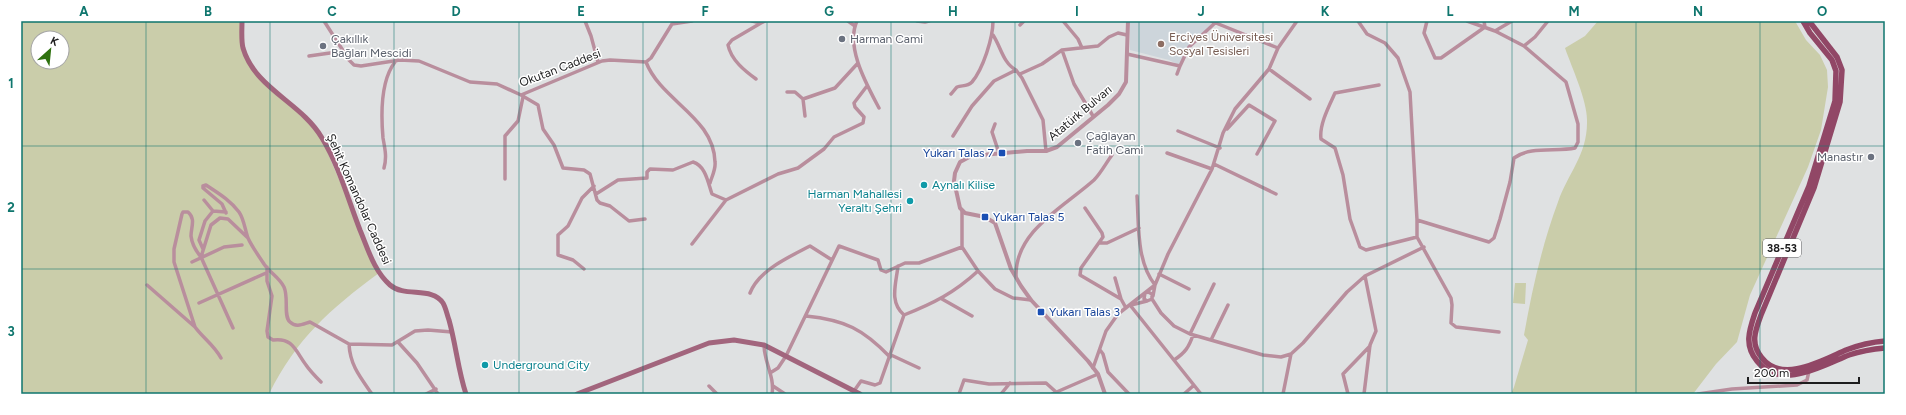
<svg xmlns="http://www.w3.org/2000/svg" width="1906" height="415" font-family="Figtree,sans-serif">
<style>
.built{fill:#cdd5db}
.green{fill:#cacdaa;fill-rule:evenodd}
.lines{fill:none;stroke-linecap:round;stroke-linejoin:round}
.minor{stroke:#b98e9d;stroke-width:3.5}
.tertiary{stroke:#b98e9d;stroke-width:4}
.secondary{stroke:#a2657d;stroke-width:5}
.primary{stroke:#914766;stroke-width:5.5}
.grid{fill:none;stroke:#0f766e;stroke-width:1;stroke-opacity:0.55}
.worship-dot{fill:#6b7280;stroke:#fff;stroke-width:1.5}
.education-dot{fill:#8d6e63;stroke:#fff;stroke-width:1.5}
.transit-dot{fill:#1a4fb4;stroke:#fff;stroke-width:1.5}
.culture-dot{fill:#0f9aa8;stroke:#fff;stroke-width:1.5}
.labels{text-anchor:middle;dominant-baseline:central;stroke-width:3;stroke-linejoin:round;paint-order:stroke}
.shield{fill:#fff;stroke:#616162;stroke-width:1}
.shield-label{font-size:11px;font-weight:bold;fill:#1d1d1e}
.education-label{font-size:12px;fill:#785e54;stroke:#fff;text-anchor:start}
.worship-label{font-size:12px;fill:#5b616d;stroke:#fff;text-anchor:start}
.street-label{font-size:12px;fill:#1d1d1e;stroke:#fff}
.transit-label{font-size:12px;fill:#164399;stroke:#fff;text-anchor:start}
.culture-label{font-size:12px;fill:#0d838f;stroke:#fff;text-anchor:start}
.neatline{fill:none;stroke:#0f766e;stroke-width:1.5}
.grid-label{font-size:13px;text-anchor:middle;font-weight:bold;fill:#0f766e}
</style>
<rect width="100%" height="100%" fill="#dfe1e2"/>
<!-- built -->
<path class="built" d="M1130,21H1207L1213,23L1196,39L1179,65L1169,60L1130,50Z"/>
<!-- green -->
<path class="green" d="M21,21H241L242,44L251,66L320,135L379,273C329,310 297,338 269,394H21ZM38,38H62V62H38Z
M1598,21H1795L1806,40L1820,55L1827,70L1828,87L1821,130L1808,167L1750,295L1737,342L1716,364L1693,394H1511L1514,387L1528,340L1524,335C1532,290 1542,245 1558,202C1568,173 1588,154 1587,120C1587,100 1572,68 1565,48L1585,36Z
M1515,283H1526L1525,304L1513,303Z"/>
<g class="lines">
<!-- minor -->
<path class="minor" d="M324,21L349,60L354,65L361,66L400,60L419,61L470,82L497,84L521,95L602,61L610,60L646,62L651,58L672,24L692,21
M585,21L591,36L598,62
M752,21L761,23L765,21
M848,21L855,26
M857,21C845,47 867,85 879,108
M917,21L925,22L929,21
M1063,21L1078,39L1082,48
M1211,21L1278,48
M1358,21L1367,34L1385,43L1398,58L1410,92L1417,220L1489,242L1494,238L1500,219L1510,182L1514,158C1530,146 1556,152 1575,148L1578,142V124L1566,82L1524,46L1535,37L1548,21
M1427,21L1424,33L1435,58H1441L1485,27L1484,21
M1467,21L1495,31L1512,21
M1020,25L1024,21
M1495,31L1524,46
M993,35C1001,47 1003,63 1016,70
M1062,50L1074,84L1093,116
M1127,54L1180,66L1177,74
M309,56L344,51
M646,62C661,101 714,117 715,162C716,169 712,176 710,183
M1180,66L1189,47L1215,23
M1269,69L1310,99
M1020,74L1042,64L1062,50L1098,46L1109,37L1118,33L1127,35
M756,79C745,71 731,60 728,45L732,40L761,23
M1379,85L1335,93C1329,106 1319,125 1321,139L1335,148L1343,175L1350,219L1360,247L1366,250L1417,237
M787,92H795L803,99L835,88L858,63
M951,94C953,92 955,89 957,87C962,85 967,87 972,82C983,69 993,38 993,21
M521,95L538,105L543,129L554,145L563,168L584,170L590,174L597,200L600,203L610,206L629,221L645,219
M803,99L805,116
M995,124L992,132L999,153
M1227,129L1249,105L1275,121L1257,154
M1178,131L1220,148
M953,136L972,106L994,81L1016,70L1022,78L1043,120L1046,151
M1167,153L1212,169
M1214,164L1276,194
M384,168C387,157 385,149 383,138C381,115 381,80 395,62
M505,179V136L518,121L523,97
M203,186L206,185C218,193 230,200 239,212C244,219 245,230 248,238C252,247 259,256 264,264C270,273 279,277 284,287C289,298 283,316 290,322C296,328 303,324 310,322L349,344L392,345L415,331L428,330L452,332
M203,186V188L222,204L226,213
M596,194L618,180L647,178V172L650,169L673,170L693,162C706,166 708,183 712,194L726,200L778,174L798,168L824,149L834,137L863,123L864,117L855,107L854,103L867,86
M1137,196C1139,224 1136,261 1155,285
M204,200L213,211
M1085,208L1102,233L1103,237L1081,268L1080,275L1121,299L1126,308
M962,211V247L978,271L995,289L1013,298L1031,300
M1417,220V237L1451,298L1452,305L1451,323L1456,327L1499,332
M1100,243H1107L1139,228
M692,244L726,200
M203,249L199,240L205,221L213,211L226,212
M201,257L211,225L220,218L228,219L248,238
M192,262L224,247L242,245
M898,266C896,284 889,302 904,315
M267,267V281L272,296L267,331L268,337L273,340C293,337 296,352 306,365C310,371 316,377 321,382
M584,269L573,260L558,255V235L568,226L582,198L594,186
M1159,274L1189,289
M1016,276C1015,231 1064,207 1094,180C1101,173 1106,163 1112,155
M1115,278L1121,299
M147,285L195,327L174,262V249L182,214L183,212H188C196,219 191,227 191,236C192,245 196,251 201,257L233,328
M750,293C759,270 789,257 810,246L832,260
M1153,296L1155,285L1168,254L1212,169L1223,133L1235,109L1269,69L1278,48L1297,21
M942,299L972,316
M1152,299L1147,301L1144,299L1145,293L1148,292L1152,294V299L1161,313L1174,326L1190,334L1263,355L1281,357L1291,354L1303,343L1347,292L1365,276L1424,247
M199,303L266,273
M1130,305L1201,394
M1131,305L1147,301
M806,316C845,320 863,329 890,357
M195,327C203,338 214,345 221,358
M1190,334L1214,284
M1211,340L1228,305
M398,342L417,363L438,394
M349,344C350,365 360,377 372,394
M764,345C764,362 775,377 772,394
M1100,350L1103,354L1108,372L1129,394
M891,355L919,368
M1174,360C1185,353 1189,347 1193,335
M1093,368L1106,331L1118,314L1155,285
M770,373L778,368L786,356L839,246L878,260L881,270L886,272L905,263H919L962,247
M709,386L717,394
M773,386L785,394
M854,391L861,381L875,385L880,383L904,315C934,303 954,293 978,271
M426,394L436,389
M959,394L964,380L989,384L1046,383L1056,392
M1001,394L1010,383
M1052,394L1098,374
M1184,394L1193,386
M1283,394L1291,354
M1348,394L1343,374L1370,346
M1364,394L1370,345L1376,331L1365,276
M1698,394L1732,389L1797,385L1807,380L1809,371"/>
<!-- tertiary -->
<path class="tertiary" d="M1105,394L1098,374L1088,361L1031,300L1021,286L1011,269L995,223L985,217L965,213L960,208L954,181L955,173L960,162L971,156L1027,151H1046L1057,147L1108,105L1119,94L1126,82L1128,21"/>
<!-- secondary -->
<path class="secondary" d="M242,21C242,30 241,40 243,48C255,89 302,103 322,138C339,166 348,199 360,230C368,249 374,271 390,285C405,298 432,286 443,303C446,308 447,315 449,320C456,345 458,370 466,394
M577,394L709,343L734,340L764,345L860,394"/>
<!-- primary -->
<path class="primary" d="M1803,21L1810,33L1832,60L1836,71L1835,101L1809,186L1755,313C1749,331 1744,345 1757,361C1780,391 1822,366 1849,355C1861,351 1873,349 1885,348
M1809,21L1837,57L1842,70L1840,102L1814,188L1761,315C1755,331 1750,344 1762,358C1782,384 1823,360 1846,350C1859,345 1872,342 1885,341"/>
</g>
<!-- grid -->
<path class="grid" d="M146,21V394M270,21V394M394,21V394M519,21V394M643,21V394M767,21V394M891,21V394M1015,21V394M1139,21V394M1263,21V394M1387,21V394M1512,21V394M1636,21V394M1760,21V394M21,146H1885M21,269H1885"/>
<!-- markers -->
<g class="worship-dot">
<circle cx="842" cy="39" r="4"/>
<circle cx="323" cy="46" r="4"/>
<circle cx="1078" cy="143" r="4"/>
<circle cx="1871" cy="157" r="4"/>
</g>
<circle class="education-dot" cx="1161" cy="44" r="4"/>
<g class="transit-dot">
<rect x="998" y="149" width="8" height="8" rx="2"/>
<rect x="981" y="213" width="8" height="8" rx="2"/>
<rect x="1037" y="308" width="8" height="8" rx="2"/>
</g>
<g class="culture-dot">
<circle cx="924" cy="185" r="4"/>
<circle cx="910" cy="201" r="4"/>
<circle cx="485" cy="365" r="4"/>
</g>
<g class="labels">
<!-- shield labels -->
<rect class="shield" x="1763" y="239" width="38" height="18" rx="3"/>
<g class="shield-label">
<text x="1782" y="248">38-53</text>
</g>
<!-- education labels -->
<g class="education-label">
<text x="1169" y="37">Erciyes Üniversitesi<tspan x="1169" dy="14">Sosyal Tesisleri</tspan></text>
</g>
<!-- worship labels -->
<g class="worship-label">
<text x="331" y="39">Çakıllık<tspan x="331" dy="14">Bağları Mescidi</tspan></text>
<text x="850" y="39">Harman Cami</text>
<text x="1086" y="136">Çağlayan<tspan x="1086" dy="14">Fatih Cami</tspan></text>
<text x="1863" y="157" text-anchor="end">Manastır</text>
</g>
<!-- street labels -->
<g class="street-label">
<text transform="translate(560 68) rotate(-21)">Okutan Caddesi</text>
<text transform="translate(1080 113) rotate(-40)">Atatürk Bulvarı</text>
<text transform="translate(359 199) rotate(66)">Şehit Komandolar Caddesi</text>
</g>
<!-- transit labels -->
<g class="transit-label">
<text x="994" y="153" text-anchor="end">Yukarı Talas 7</text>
<text x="993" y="217">Yukarı Talas 5</text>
<text x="1049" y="312">Yukarı Talas 3</text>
</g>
<!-- culture labels -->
<g class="culture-label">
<text x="932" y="185">Aynalı Kilise</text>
<text x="902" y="194" text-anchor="end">Harman Mahallesi<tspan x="902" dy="14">Yeraltı Şehri</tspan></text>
<text x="493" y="365">Underground City</text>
</g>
</g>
<!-- border -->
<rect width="1906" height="415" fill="none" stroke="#ffffff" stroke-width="44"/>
<!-- north arrow -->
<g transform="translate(50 50) rotate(27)"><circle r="19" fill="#ffffff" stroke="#a5a5a5"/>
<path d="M0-3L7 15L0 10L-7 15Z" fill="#2e710f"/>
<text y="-6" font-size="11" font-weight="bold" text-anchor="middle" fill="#1d1d1e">K</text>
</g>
<!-- scale -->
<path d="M1748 377v6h111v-6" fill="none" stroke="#1d1d1e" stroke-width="2"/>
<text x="1754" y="377" font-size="12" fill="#1d1d1e" stroke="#ffffff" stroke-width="3" paint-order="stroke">200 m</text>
<rect x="22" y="22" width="1862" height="371" class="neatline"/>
<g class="grid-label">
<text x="84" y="16">A</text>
<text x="208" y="16">B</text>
<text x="332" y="16">C</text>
<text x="456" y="16">D</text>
<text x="581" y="16">E</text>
<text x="705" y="16">F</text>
<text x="829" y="16">G</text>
<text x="953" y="16">H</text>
<text x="1077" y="16">I</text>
<text x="1201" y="16">J</text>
<text x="1325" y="16">K</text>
<text x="1450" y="16">L</text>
<text x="1574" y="16">M</text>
<text x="1698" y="16">N</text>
<text x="1822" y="16">O</text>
<text x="11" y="88">1</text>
<text x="11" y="212">2</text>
<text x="11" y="336">3</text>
</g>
</svg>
